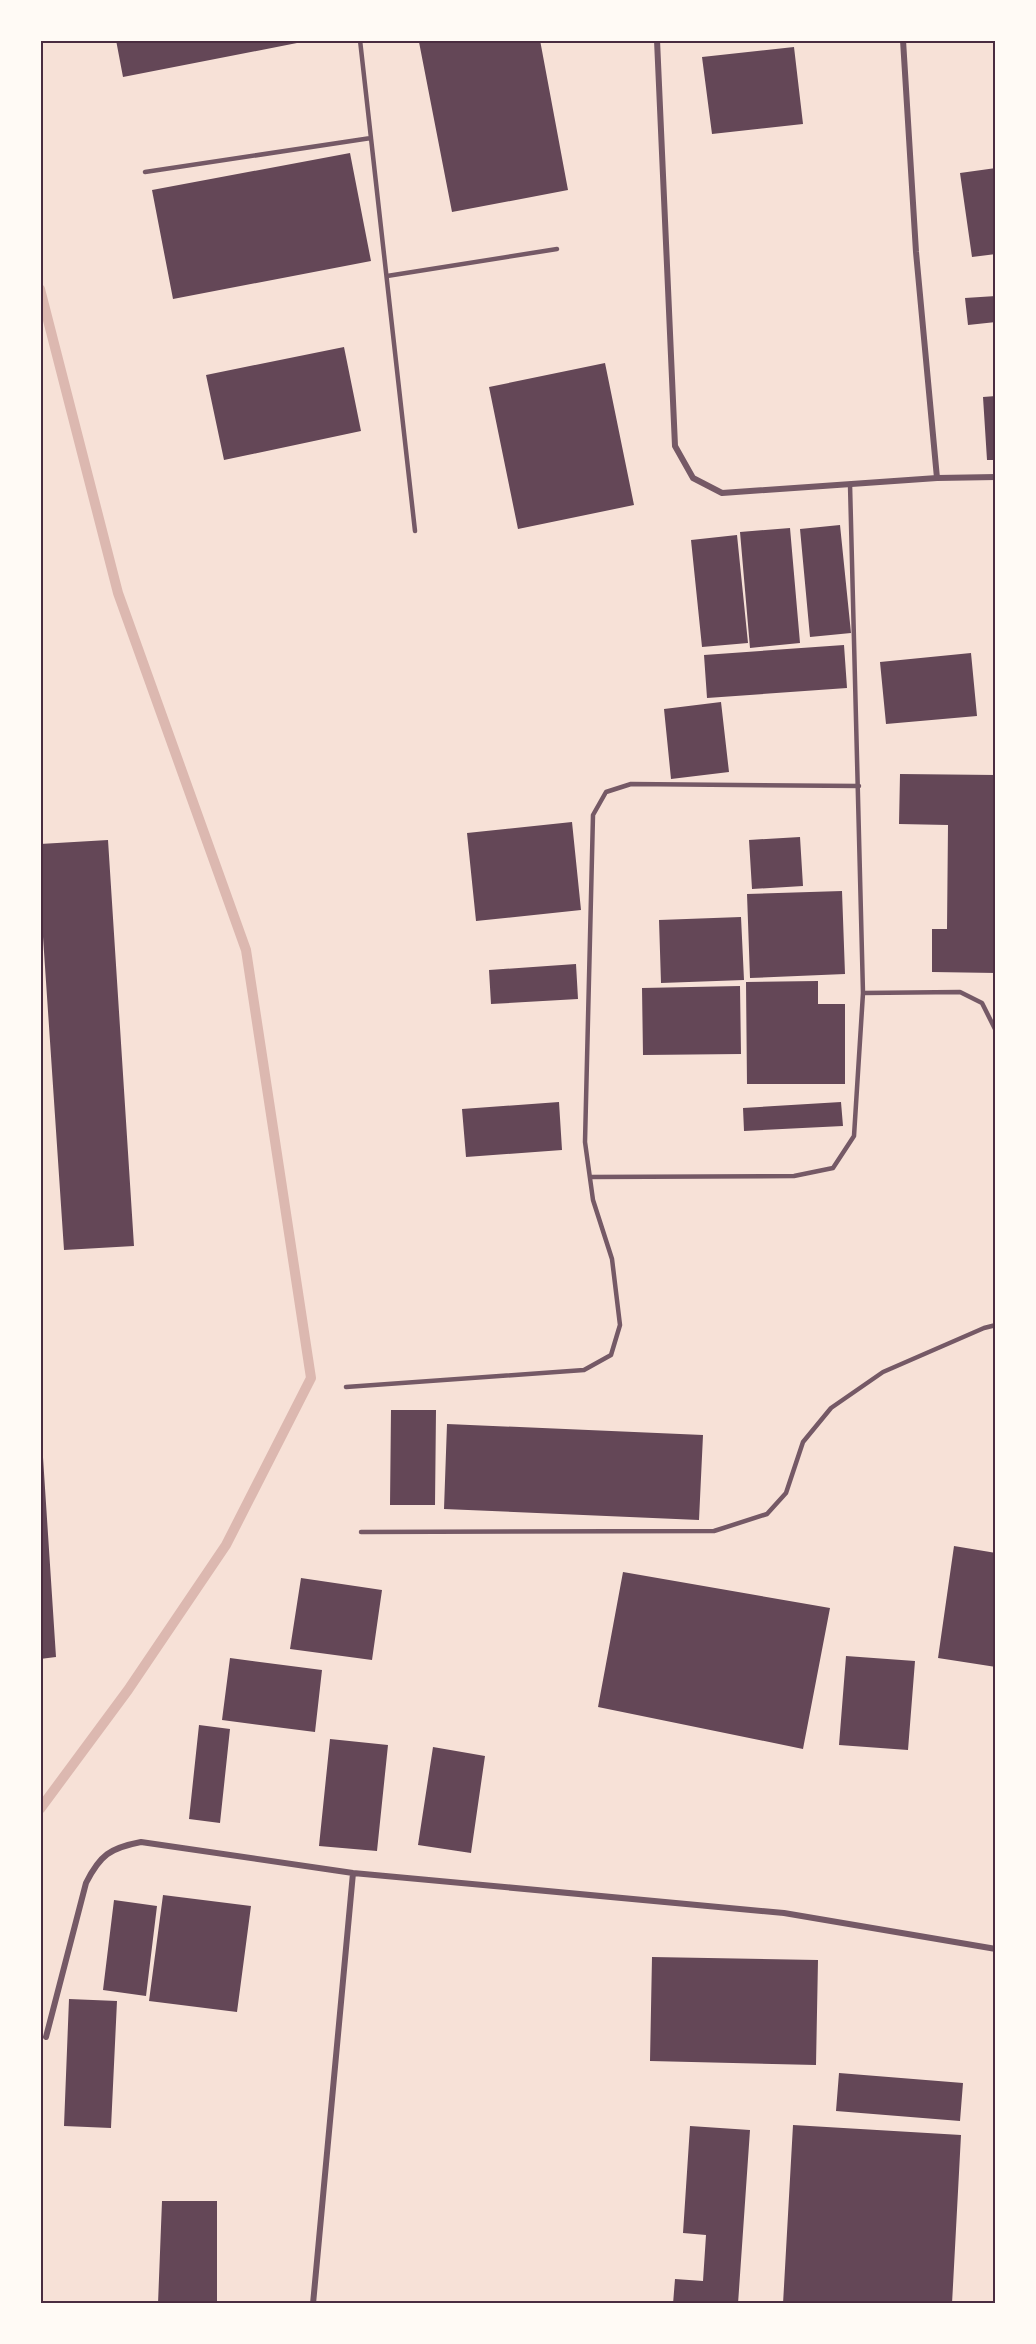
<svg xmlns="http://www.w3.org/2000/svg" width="1036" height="2344" font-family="'Open Sans',sans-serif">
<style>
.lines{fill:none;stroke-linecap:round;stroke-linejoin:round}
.stream{stroke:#dcb8b0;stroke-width:10}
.building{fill:#644757}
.service{stroke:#755966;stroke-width:4.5}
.minor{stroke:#755966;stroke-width:6}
.neatline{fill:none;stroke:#4a2c40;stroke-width:2}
</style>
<rect width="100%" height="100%" fill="#f7e1d7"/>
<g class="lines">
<!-- stream -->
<path class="stream" d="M40,289L118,593L246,950L311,1378L226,1545L128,1690L40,1809"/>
</g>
<!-- building -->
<path class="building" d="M116,40H302V42L123,77Z
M426,40H540L568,190L452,212L419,42Z
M794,47L803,124L712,134L702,57Z
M350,153L371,261L173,299L152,190Z
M996,168V254L972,257L960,173Z
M996,296V322L968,325L965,298Z
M344,347L361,431L224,460L206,375Z
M605,363L634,505L518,529L489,387Z
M996,396V460H987L983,397Z
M840,525L851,633L810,637L800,529Z
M790,528L800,643L750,648L740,532Z
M737,535L748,643L702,647L691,540Z
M844,645L847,688L707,698L704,655Z
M971,653L977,716L886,724L880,662Z
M721,702L729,772L671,779L664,709Z
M900,774L996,775V973L932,972V929H947L948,825L899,824Z
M572,822L581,910L476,921L467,833Z
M800,837L803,886L752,889L749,840Z
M108,840L134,1246L64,1250L40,892V844Z
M842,891L845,974L750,978L747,894Z
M741,917L744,980L661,983L659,920Z
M576,964L578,999L491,1004L489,970Z
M818,981V1004H845V1084H747L746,982Z
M740,986L741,1054L643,1055L642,988Z
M559,1102L562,1150L466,1157L462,1109Z
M841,1102L843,1126L744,1131L743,1108Z
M391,1410H436L435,1505H390Z
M447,1424L703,1435L699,1520L444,1509Z
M40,1442H42L56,1657L40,1659Z
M954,1546L996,1553V1667L938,1658Z
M623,1572L830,1608L803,1749L598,1707Z
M301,1578L382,1590L372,1660L290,1649Z
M846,1656L915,1661L908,1750L839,1745Z
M230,1658L322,1670L315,1732L222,1720Z
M199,1725L230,1729L220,1823L189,1819Z
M330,1739L388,1745L377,1851L319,1846Z
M433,1747L485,1756L471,1853L418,1845Z
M163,1895L251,1906L237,2012L149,2001Z
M114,1900L157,1906L146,1996L103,1990Z
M652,1957L818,1960L816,2065L650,2061Z
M69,1999L117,2001L111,2128L64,2126Z
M839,2073L963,2083L960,2121L836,2111Z
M793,2125L961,2135L952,2304H783Z
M690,2126L750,2130L738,2304H673L675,2279L703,2281L706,2235L683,2233Z
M162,2201H217V2304H158Z"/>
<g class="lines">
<!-- service -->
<path class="service" d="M360,40L415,531
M145,172L371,138
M387,276L557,249
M863,993L960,992L982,1003L996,1031
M590,1177L794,1176L833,1168L854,1136L863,993L850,484
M346,1387L584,1370L611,1355L620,1325L612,1259L593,1200L585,1142L593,815L606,792L631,784L859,786
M361,1532L714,1531L767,1514L786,1493L803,1442L831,1408L883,1372L984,1328L996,1325"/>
<!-- minor -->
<path class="minor" d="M657,40L675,446L693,478L722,493L937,478L916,252L903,40
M937,478L996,477
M46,2037L86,1883C100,1855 110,1848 141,1842L353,1873L784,1913L996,1949
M313,2304L353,1873"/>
</g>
<!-- border -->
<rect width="1036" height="2344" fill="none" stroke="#fffaf5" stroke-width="84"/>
<rect x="42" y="42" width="952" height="2260" class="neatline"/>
</svg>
